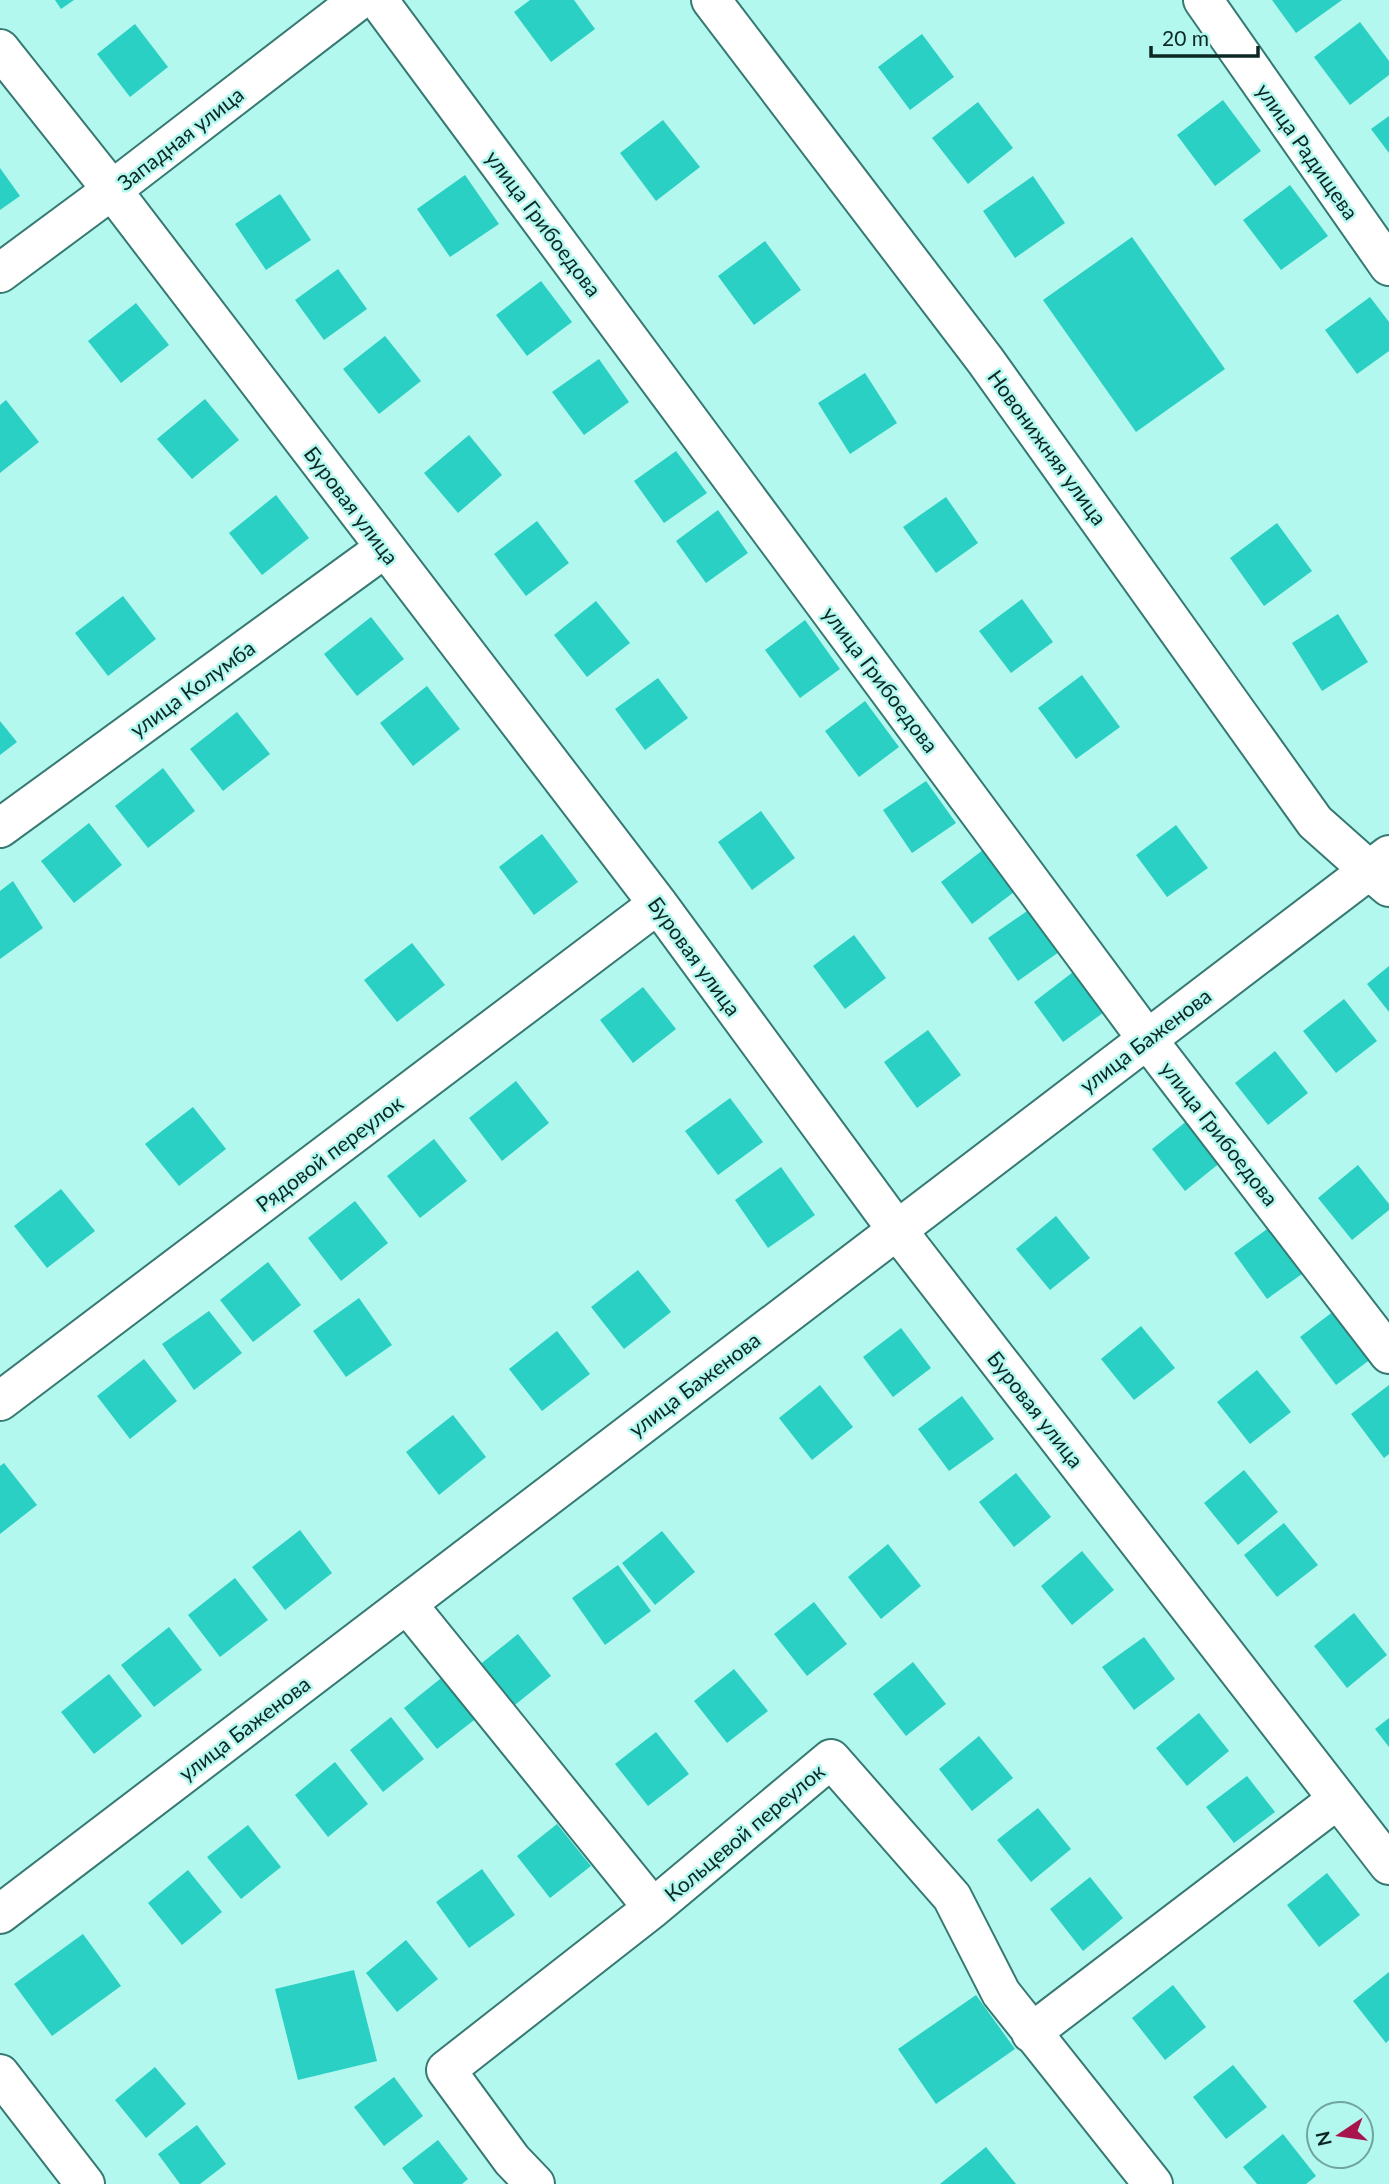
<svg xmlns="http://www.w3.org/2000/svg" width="1389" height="2184" font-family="Lato,sans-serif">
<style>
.building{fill:#2ad0c3}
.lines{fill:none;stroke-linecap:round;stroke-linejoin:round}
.minor-casing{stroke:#367972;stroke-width:42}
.secondary-casing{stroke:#367972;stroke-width:42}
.minor{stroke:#fff;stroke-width:38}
.secondary{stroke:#fff;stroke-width:38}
.labels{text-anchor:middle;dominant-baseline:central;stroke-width:5;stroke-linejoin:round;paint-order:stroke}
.street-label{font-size:21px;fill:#0c2825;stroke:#b3f8ef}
</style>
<rect width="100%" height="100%" fill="#b3f8ef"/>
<!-- building -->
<path class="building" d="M55,0H74L61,9Z
M530,0H574L595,29L551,62L514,12Z
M1272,0H1342L1296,33Z
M1360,22L1389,61V75L1350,105L1314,57Z
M135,24L168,67L130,97L97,54Z
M922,34L954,77L910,110L878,67Z
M1223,100L1261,151L1215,186L1177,135Z
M978,102L1013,148L968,184L932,138Z
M1389,116V153L1371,129Z
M663,120L700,167L656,201L620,153Z
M0,168L20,196L0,210Z
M465,175L499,224L450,257L417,209Z
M1033,176L1065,223L1015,258L983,211Z
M1290,185L1328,236L1281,270L1243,220Z
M280,194L311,240L266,270L235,224Z
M1132,237L1225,369L1136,432L1043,300Z
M765,241L801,290L754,325L718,276Z
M338,269L367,309L324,340L295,300Z
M541,281L572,322L527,356L496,315Z
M1370,297L1389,322V351L1357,374L1325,330Z
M136,303L169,345L121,383L88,341Z
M385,336L421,381L379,414L343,369Z
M599,359L629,402L584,435L552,392Z
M865,373L897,423L850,454L818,403Z
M205,399L239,440L192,479L157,439Z
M6,400L39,442L0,473V405Z
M469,435L502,475L458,513L424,473Z
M676,451L707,493L664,523L634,481Z
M276,495L309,538L262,575L229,533Z
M946,497L978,543L936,573L903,527Z
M718,510L748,553L706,583L676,541Z
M537,521L569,563L526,596L494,554Z
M1277,523L1312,571L1264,606L1230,558Z
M123,596L156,639L108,676L75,633Z
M1022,599L1053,642L1011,673L979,631Z
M596,601L630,643L587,677L554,635Z
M1338,614L1368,662L1322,691L1292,643Z
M371,617L404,659L357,696L324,654Z
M805,620L840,669L800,698L765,650Z
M1082,675L1120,727L1076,759L1038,708Z
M658,678L688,718L645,750L615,709Z
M427,686L460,729L413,766L380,723Z
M865,701L899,747L859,777L825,731Z
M237,712L270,754L223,791L190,749Z
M0,721L17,742L0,755Z
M163,768L195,811L148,848L115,806Z
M926,781L956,823L912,853L883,810Z
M761,811L795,858L752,890L718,842Z
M89,823L122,865L74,903L41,861Z
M1176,825L1208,868L1167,897L1136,855Z
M542,834L578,882L534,915L499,867Z
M983,850L1014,892L972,924L941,882Z
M13,881L43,928L0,959V891Z
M1030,909L1059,952L1018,981L988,938Z
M854,935L886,978L845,1009L813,966Z
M412,943L445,985L397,1022L364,980Z
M1389,966V1012L1367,984Z
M1077,969L1107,1010L1063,1042L1034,1002Z
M643,987L676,1029L633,1063L600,1020Z
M1344,999L1377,1041L1336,1073L1303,1031Z
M928,1030L961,1075L917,1108L884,1062Z
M1275,1051L1308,1093L1268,1125L1235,1083Z
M516,1081L549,1123L502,1161L469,1118Z
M730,1098L763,1142L718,1175L685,1131Z
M193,1107L226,1149L179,1186L145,1144Z
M1193,1116L1226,1158L1185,1191L1152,1149Z
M434,1139L467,1181L420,1218L387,1176Z
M1358,1165L1389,1204V1210L1352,1240L1318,1198Z
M781,1167L815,1215L768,1248L735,1200Z
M61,1189L95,1231L47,1268L14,1226Z
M355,1201L388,1243L341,1281L308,1238Z
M1056,1216L1090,1258L1050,1290L1016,1249Z
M1277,1222L1309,1269L1267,1299L1234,1253Z
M268,1262L301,1305L253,1342L220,1300Z
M638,1270L671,1312L624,1349L591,1307Z
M359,1298L392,1345L346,1377L313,1331Z
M1339,1307L1375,1356L1336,1385L1300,1337Z
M209,1311L242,1353L194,1390L162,1344Z
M1141,1326L1175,1368L1134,1400L1101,1359Z
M901,1328L931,1368L893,1397L863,1357Z
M557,1331L590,1374L542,1411L509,1369Z
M144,1359L177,1401L130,1439L97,1396Z
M1257,1370L1291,1412L1250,1444L1217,1402Z
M820,1385L853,1427L812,1460L779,1418Z
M1389,1385V1454L1384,1458L1351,1414Z
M962,1396L994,1439L949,1471L918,1429Z
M453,1415L486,1457L439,1495L406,1452Z
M4,1463L37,1505L0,1534V1466Z
M1244,1470L1278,1512L1238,1545L1204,1503Z
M1016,1473L1051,1517L1014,1547L979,1502Z
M1284,1523L1318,1565L1277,1597L1244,1555Z
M300,1530L332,1573L285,1610L252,1567Z
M662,1531L695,1572L655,1605L622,1563Z
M888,1544L921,1586L881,1619L848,1577Z
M1082,1551L1114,1590L1072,1625L1041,1586Z
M618,1565L651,1611L605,1645L572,1598Z
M235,1578L268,1620L220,1657L188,1615Z
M814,1602L847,1644L807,1676L774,1634Z
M1354,1613L1387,1655L1347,1688L1314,1646Z
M169,1627L202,1670L154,1707L121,1665Z
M518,1634L551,1676L511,1708L478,1666Z
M1144,1637L1175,1679L1134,1710L1102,1667Z
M913,1662L946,1704L906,1736L873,1694Z
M734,1669L768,1711L727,1743L694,1701Z
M109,1674L142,1716L94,1754L61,1712Z
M445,1675L478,1717L437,1749L404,1708Z
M1199,1713L1229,1751L1187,1786L1156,1748Z
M391,1717L424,1759L383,1792L350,1750Z
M1389,1718V1747L1375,1729Z
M656,1732L689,1774L648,1806L615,1764Z
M979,1736L1013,1778L972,1811L939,1769Z
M335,1762L368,1804L328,1837L295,1795Z
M1247,1776L1275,1812L1234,1843L1206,1807Z
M1038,1808L1071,1849L1031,1882L997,1840Z
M557,1824L591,1866L550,1898L517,1856Z
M248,1825L281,1867L241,1899L207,1857Z
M482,1869L515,1915L469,1948L436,1902Z
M188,1870L222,1912L182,1945L148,1903Z
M1327,1873L1360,1915L1319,1947L1287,1905Z
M1090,1877L1123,1918L1083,1951L1050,1909Z
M83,1934L121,1986L52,2036L14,1984Z
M406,1940L438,1979L397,2012L366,1973Z
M354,1970L377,2061L298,2080L275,1989Z
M1389,1972V2040L1386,2043L1353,2001Z
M1173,1985L1206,2027L1165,2060L1132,2018Z
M976,1995L1015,2049L936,2104L898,2049Z
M1233,2065L1267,2107L1226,2139L1193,2097Z
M155,2067L186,2104L146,2138L115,2100Z
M394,2077L423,2116L384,2146L354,2107Z
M197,2125L226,2164L200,2184H180L158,2154Z
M1283,2134L1316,2176L1306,2184H1257L1243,2167Z
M438,2140L468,2179L462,2184H414L402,2168Z
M986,2147L1016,2184H940Z"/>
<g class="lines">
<!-- minor casing -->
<g class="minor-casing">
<path id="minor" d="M378,0L1147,1039L1389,1354
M1203,0L1389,266
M0,49L112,190L658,904L897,1230L1389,1865
M0,273L112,190L359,0
M0,828L385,548
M1369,870L1389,887
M0,1401L658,904
M407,1604L653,1908
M1031,2033L1338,1799
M0,2074L85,2184
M535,2184L512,2160L446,2070L653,1908L831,1759L952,1897L1001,1993L1153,2184"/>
</g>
<!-- secondary casing -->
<g class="secondary-casing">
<path id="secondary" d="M711,0L985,360L1315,822L1369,870
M0,1914L1389,855"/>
</g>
<!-- minor -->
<use href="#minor" class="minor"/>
<!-- secondary -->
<use href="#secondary" class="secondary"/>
</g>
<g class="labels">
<!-- street labels -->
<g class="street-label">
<text transform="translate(180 138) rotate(-38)">Западная улица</text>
<text transform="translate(1308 151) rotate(55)">улица Радищева</text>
<text transform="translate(544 223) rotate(53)">улица Грибоедова</text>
<text transform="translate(1048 447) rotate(54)">Новонижняя улица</text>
<text transform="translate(352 505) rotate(53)">Буровая улица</text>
<text transform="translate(881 679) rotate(53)">улица Грибоедова</text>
<text transform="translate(192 688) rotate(-36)">улица Колумба</text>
<text transform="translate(695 956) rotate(54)">Буровая улица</text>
<text transform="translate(1145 1040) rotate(-37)">улица Баженова</text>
<text transform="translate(1220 1133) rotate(52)">улица Грибоедова</text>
<text transform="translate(329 1153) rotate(-37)">Рядовой переулок</text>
<text transform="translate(694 1384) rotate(-37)">улица Баженова</text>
<text transform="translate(1036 1409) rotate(52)">Буровая улица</text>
<text transform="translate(244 1728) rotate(-37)">улица Баженова</text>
<text transform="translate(744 1832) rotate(-40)">Кольцевой переулок</text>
</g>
</g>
<!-- north arrow -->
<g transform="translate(1340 2135) rotate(257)"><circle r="33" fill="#b3f8ef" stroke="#70a59e" stroke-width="2"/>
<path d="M0-5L12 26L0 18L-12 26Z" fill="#a8144c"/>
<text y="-10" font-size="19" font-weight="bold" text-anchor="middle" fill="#0c2825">N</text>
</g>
<!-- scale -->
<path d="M1151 46v10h107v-10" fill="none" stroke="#0c2825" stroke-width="3.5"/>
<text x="1162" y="46" font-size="21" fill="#0c2825" stroke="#b3f8ef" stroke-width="5" paint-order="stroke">20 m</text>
</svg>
